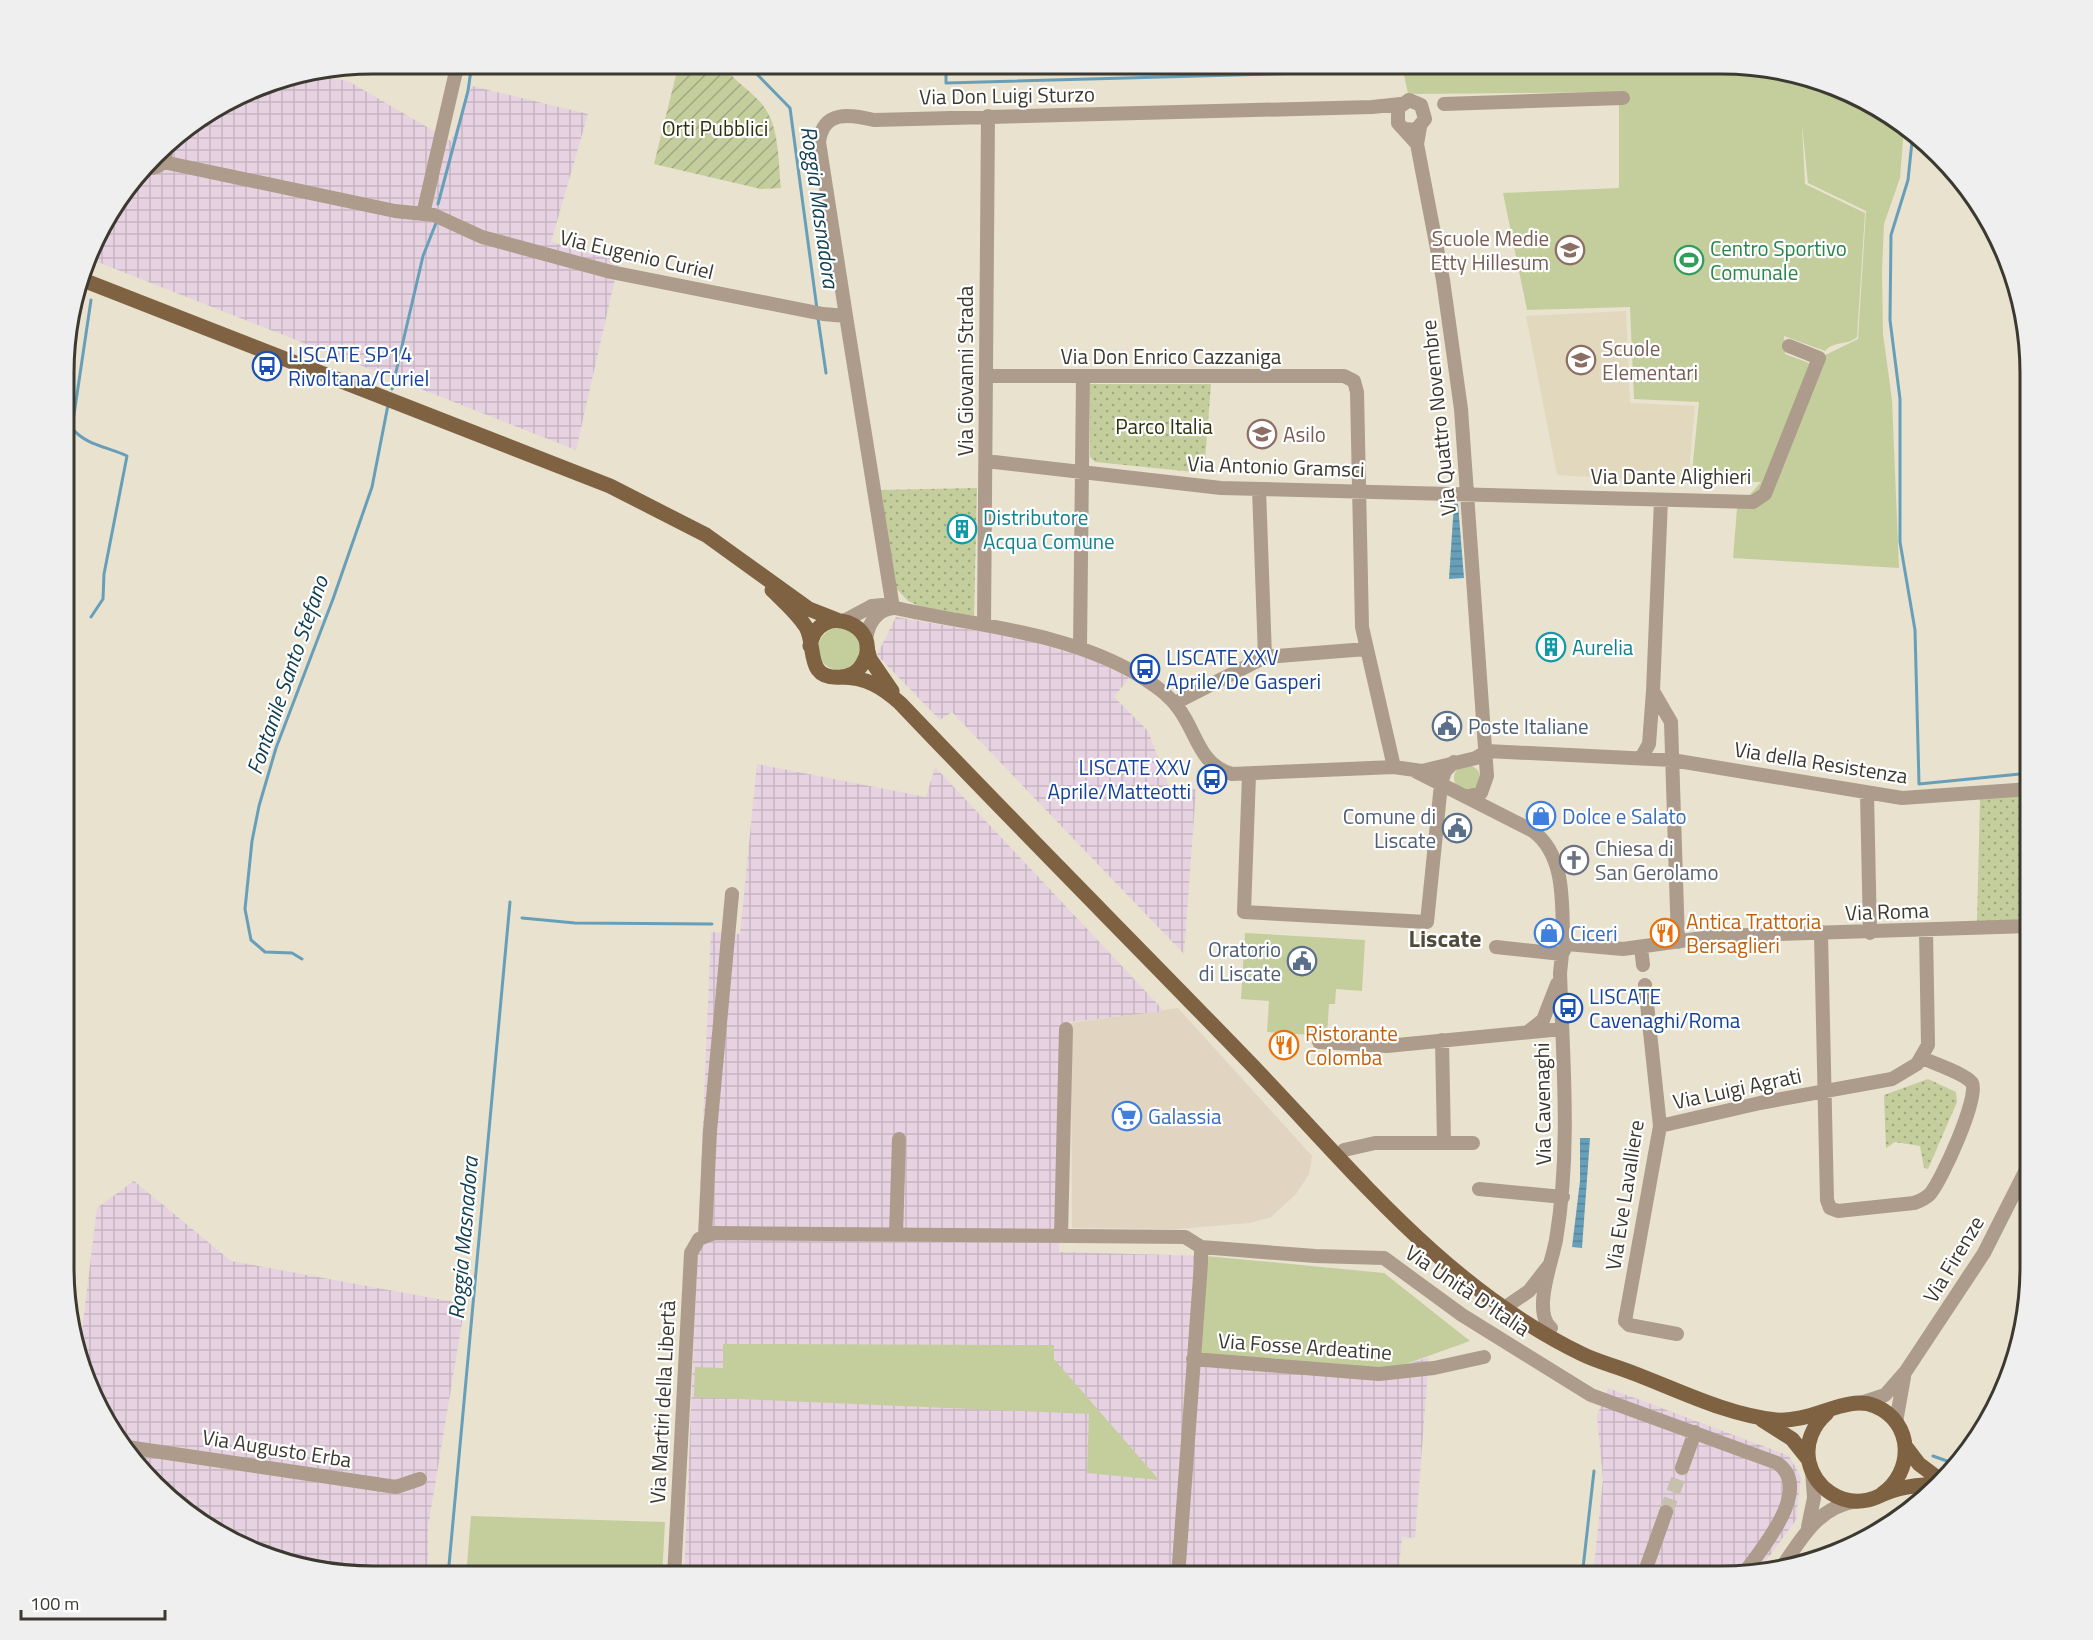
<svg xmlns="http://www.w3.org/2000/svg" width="2093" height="1640" font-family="'Titillium Web',sans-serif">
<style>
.commercial{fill:#e1d4c0}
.industrial{fill:url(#industrial-grid)}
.built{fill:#e2d8be}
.grass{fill:#c4ce9d;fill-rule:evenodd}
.park{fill:url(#park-dots)}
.garden{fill:url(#garden-furrows)}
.water{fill:url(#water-rules)}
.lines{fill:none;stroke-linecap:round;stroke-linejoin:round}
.stream{stroke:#679fb9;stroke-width:3}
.minor-tunnel{stroke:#c6c0af;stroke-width:14;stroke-dasharray:14 7;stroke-linecap:butt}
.minor{stroke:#ad9c8b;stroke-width:14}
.major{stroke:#7f6242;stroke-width:15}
.labels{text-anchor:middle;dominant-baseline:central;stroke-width:4.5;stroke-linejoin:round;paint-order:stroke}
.street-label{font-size:21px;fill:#3c3931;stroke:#fff}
.park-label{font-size:21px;fill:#2c320a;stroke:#fff}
.education-label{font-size:21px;fill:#785e54;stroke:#fff;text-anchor:start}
.leisure-label{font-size:21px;fill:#27864d;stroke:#fff;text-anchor:start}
.transit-label{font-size:21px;fill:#164399;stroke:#fff;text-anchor:start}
.culture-label{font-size:21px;fill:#0d838f;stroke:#fff;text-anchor:start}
.service-label{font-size:21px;fill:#4e5e75;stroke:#fff;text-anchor:end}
.shop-label{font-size:21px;fill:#366cbe;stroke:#fff;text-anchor:start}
.worship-label{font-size:21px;fill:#5b616d;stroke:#fff;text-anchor:start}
.food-label{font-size:21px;fill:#c56008;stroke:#fff;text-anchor:start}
.water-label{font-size:22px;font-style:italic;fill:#104053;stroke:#fff}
.quarter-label{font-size:24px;font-weight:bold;fill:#4f4a3a;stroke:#fff}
.rim{fill:none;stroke:#3c3931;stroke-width:3}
</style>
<defs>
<pattern id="industrial-grid" width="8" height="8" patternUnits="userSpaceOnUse" patternTransform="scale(1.5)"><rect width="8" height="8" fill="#e6d2e1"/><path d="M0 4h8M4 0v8" fill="none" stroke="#c6b5c2"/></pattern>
<pattern id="park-dots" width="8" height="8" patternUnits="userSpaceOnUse" patternTransform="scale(1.5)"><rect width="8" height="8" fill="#c4ce9d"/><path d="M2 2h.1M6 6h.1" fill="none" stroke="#a0a881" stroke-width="1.8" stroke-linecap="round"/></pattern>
<pattern id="garden-furrows" width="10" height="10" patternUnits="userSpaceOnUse" patternTransform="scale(1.5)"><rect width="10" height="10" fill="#c4ce9d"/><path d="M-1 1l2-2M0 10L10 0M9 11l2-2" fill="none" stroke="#a0a881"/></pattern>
<pattern id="water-rules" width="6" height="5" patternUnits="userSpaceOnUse" patternTransform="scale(1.5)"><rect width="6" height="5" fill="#679fb9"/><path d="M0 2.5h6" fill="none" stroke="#568397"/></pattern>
</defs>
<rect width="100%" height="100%" fill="#e9e2cf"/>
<!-- commercial -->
<path class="commercial" d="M1178,1008L1312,1156L1309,1174L1296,1194L1271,1217L1250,1223L1177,1229L1072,1228L1071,1023Z"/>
<!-- industrial -->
<path class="industrial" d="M304,74L348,81L451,141L472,86L588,114L551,242L619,261L576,450L90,259L104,218L169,139L272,80Z
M896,617L1020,638L1093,659L1129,678L1114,697L1148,731L1169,787L1196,789L1184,954L952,712L940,720L877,655Z
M757,764L926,797L935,767L1164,1011L1062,1023L1059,1252L1206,1256L1392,1369L1429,1357L1415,1538L1402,1537L1398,1577H684L711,932L740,934Z
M134,1181L231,1261L465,1304L428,1527V1576H352L253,1553L168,1500L95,1405L80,1347L97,1208Z
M1608,1388L1789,1456L1801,1477L1796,1520L1760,1569L1721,1577H1593L1603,1479L1597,1416Z"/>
<!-- built -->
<path class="built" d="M1626,311L1630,403L1695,406L1688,483L1557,475L1526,316Z"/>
<!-- grass -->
<path class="grass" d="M1480,64H1741L1840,87L1904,127L1900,178L1884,224L1882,271L1883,334L1892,400L1899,568L1733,558L1737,509L1761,482H1691L1699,402L1634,399L1630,307L1527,310L1503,193L1619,188V92L1408,94L1403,70ZM1802,125L1808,183L1866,211L1858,339L1809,363L1785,354L1784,336L1825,351C1835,340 1847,346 1857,337L1865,213L1805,184Z
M818 649a21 21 0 1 1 42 0a21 21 0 1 1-42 0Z
M1454 778a13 13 0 1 1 26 0a13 13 0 1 1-26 0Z
M1245,933L1365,940L1362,991L1336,989L1335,1004H1329L1327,1036L1267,1032L1269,1001L1241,999Z
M1206,1256L1384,1273L1470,1341L1392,1369L1199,1354Z
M723,1344L1054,1345V1359L1159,1480L1087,1473L1089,1414L694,1397L695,1367L723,1368Z
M471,1516L665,1522L662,1577L466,1576Z"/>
<!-- park -->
<path class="park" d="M1090,384H1211L1204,473L1095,462L1090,457Z
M977,488L974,616L919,606L908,601L894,586L880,490Z
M2030,794V921L1977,923L1980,799Z
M1928,1079L1956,1092L1957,1102L1928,1169L1924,1168L1920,1146L1895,1142L1886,1148L1884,1095Z"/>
<!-- garden -->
<path class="garden" d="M679,63H722C732,80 748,88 761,103C780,124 778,161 781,188L761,189L654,164Z"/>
<!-- water -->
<path class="water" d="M1454,503L1458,504L1464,578L1449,579Z
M1580,1138H1590L1582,1248L1572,1247L1580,1181Z"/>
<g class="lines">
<!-- stream -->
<path class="stream" d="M746,63L790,108L817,309
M946,63V83L1344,72
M1403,63H1419
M1913,132L1908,180L1891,235L1890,320L1900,399V542L1915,630L1919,784L2030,773
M438,204L468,91L472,63
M818,318L826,373
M392,389L423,256L436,223
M72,428C85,445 108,447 127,456L104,574L103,599L91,617
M65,441H68L72,428L91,300
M522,918L575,923L712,924
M302,959L292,953L265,952L251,940L245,909L252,841L259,806L276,748L333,599L372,487L388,405
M1933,1456L1958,1465
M448,1576L510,902
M1582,1577L1594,1471"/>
<!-- minor-tunnel -->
<path class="minor-tunnel" d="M1666,1512L1682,1468"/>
<!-- minor -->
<path class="minor" d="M1444,104L1623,98
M1405,129L1416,130L1425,119L1421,105L1409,100L1398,108V123L1417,144L1420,127
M1417,144L1443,280L1461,409L1487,776L1481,793L1466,797
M163,162L395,211L434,215L482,237L611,272L823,314L846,316L893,608
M145,168C161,170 169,159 164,145
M423,214L457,67
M846,316L819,142C823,110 850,114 874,120L1372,107L1401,104
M986,376H1344L1354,381L1357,392L1362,627L1394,767
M986,461L1221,488L1753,502L1765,494L1819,358L1789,346
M1259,489L1265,657
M844,621L872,606L883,605C968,626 1060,629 1137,674C1153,684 1168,694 1179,709C1197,733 1199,765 1232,774L1394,767L1422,771L1476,758L1487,751
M984,625L988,116
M866,644C866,627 875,610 893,608
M1080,648L1083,378
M1653,691L1671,722L1678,942
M1175,703L1265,657L1366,649
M1487,751L1672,760L1902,798L2030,789
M1641,758L1649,744L1653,691L1661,500
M1415,771L1533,831C1565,855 1562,901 1563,937L1567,944
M1249,775L1244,912L1427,922L1441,784L1445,771L1454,762
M1867,794L1870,933
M1821,934L1827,1200L1830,1208L1838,1211L1914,1203C1920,1201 1925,1199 1930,1194C1941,1182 1980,1096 1972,1083C1966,1074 1933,1063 1922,1058
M1567,944L1623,949L1717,936L2030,926
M1496,947L1562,954
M1641,947L1643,965
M1645,985L1660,1126L1625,1321L1629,1325L1677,1334
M1529,1031L1543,1020L1557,984
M1442,1040L1444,1143
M1319,1042L1387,1046L1562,1029
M1660,1126L1760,1103L1892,1079L1917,1064L1928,1045L1926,931
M1344,1150L1375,1143H1473
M1479,1189L1563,1197
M896,1235L899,1139
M705,1236L710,1131L732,894
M1061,1236L1066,1029
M1201,1247L1315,1256L1384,1258L1462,1315L1591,1395L1777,1463C1814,1488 1762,1548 1745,1572
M1510,1304L1529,1291L1550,1264
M1551,1328C1532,1312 1552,1262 1556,1240C1571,1151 1563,1063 1560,973L1562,954L1567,944
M1193,1359L1379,1374L1434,1368L1484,1357
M1861,1403L1885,1395L1906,1371L1984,1253L2029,1164
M1896,1422L1904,1377
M127,1447L396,1487L420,1479
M1682,1468L1695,1432
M1808,1527L1814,1498L1812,1471
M1784,1564C1803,1536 1820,1506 1857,1501
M674,1577L691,1253L699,1239L714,1233L1185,1237L1201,1247V1263L1178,1577
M1643,1577L1666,1512"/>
<!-- major -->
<path class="major" d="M83,280L610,486L706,535L809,609L837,620
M772,590C784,602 797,613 806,627C817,646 804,680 841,677C850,676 859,671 863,663C885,625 818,599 810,646
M867,648L870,659L892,691
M841,677C866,677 882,687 900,703C1015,824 1133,942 1249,1062C1352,1169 1445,1288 1582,1354C1598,1362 1616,1366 1633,1373C1678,1390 1727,1415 1776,1420C1813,1423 1846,1394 1875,1406C1914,1422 1914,1472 1882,1494
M1827,1413C1813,1425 1805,1443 1809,1462C1815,1488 1841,1506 1868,1500C1878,1498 1887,1491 1898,1489C1911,1486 1925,1484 1939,1485
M1762,1420L1792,1439L1808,1459
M1906,1447L1919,1464L1943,1482"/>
</g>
<!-- icons -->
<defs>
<g id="school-ring" transform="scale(1.5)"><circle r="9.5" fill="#fff" stroke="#8d6e63" stroke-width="1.5"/><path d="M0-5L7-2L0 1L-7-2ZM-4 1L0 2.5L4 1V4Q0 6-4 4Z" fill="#8d6e63"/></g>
<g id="stadium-ring" transform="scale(1.5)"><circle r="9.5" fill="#fff" stroke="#2e9e5b" stroke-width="1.5"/><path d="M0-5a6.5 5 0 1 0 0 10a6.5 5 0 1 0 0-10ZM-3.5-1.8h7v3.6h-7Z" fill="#2e9e5b"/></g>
<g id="bus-ring" transform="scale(1.5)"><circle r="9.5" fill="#fff" stroke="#1a4fb4" stroke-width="1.5"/><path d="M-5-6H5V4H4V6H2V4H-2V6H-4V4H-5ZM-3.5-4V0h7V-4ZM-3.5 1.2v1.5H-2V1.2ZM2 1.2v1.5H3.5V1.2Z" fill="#1a4fb4"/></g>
<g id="building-ring" transform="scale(1.5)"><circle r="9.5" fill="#fff" stroke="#0f9aa8" stroke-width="1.5"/><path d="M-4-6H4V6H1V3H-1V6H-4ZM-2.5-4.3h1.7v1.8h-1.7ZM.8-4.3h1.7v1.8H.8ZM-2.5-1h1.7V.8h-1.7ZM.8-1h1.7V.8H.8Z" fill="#0f9aa8"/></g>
<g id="civic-ring" transform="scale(1.5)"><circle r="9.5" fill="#fff" stroke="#5c6f8a" stroke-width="1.5"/><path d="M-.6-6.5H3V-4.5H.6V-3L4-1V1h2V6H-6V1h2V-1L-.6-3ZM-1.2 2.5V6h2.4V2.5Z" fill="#5c6f8a"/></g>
<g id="shop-ring" transform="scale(1.5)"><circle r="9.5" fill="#fff" stroke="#3f7fe0" stroke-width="1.5"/><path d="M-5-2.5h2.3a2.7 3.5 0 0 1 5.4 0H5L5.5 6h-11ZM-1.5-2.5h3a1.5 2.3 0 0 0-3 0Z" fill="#3f7fe0"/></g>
<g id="church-ring" transform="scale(1.5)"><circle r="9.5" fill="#fff" stroke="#6b7280" stroke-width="1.5"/><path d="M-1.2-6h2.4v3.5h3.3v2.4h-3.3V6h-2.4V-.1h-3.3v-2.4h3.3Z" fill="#6b7280"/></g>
<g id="restaurant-ring" transform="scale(1.5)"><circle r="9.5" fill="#fff" stroke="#e8710a" stroke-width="1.5"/><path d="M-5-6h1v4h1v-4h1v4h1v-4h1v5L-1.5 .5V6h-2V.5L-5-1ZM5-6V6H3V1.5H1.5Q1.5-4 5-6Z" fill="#e8710a"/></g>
<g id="supermarket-ring" transform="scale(1.5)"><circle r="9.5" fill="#fff" stroke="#3f7fe0" stroke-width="1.5"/><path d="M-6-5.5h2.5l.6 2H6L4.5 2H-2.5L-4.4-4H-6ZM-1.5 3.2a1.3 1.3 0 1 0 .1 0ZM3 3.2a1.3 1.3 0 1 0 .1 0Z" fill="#3f7fe0"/></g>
</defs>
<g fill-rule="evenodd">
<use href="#school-ring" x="1570" y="250"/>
<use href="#stadium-ring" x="1689" y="260"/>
<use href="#school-ring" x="1581" y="360"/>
<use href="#bus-ring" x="267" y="366"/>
<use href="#school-ring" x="1262" y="434"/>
<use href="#building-ring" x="962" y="529"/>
<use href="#building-ring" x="1551" y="647"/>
<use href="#bus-ring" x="1145" y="669"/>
<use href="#civic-ring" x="1447" y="726"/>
<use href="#bus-ring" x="1212" y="779"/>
<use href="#shop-ring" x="1541" y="816"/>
<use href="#civic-ring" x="1457" y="828"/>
<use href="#church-ring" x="1574" y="860"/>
<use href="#shop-ring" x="1549" y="933"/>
<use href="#restaurant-ring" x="1665" y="933"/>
<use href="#civic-ring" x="1302" y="961"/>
<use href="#bus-ring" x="1568" y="1008"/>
<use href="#restaurant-ring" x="1284" y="1045"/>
<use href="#supermarket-ring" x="1127" y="1116"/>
</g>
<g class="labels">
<!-- street labels -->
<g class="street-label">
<text transform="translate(1007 95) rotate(-1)">Via Don Luigi Sturzo</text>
<text transform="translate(637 254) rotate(13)">Via Eugenio Curiel</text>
<text x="1171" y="356">Via Don Enrico Cazzaniga</text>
<text transform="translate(965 371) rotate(-90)">Via Giovanni Strada</text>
<text transform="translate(1438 418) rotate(-96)">Via Quattro Novembre</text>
<text transform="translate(1276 466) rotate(2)">Via Antonio Gramsci</text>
<text x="1671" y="476">Via Dante Alighieri</text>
<text transform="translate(1821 762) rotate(9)">Via della Resistenza</text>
<text transform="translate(1887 911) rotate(-2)">Via Roma</text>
<text transform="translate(1737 1088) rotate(-12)">Via Luigi Agrati</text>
<text transform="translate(1542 1104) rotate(-91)">Via Cavenaghi</text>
<text transform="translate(1624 1195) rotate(-81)">Via Eve Lavalliere</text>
<text transform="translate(1953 1259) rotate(-59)">Via Firenze</text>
<text transform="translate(1468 1290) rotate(34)">Via Unità D'Italia</text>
<text transform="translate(1305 1346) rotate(4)">Via Fosse Ardeatine</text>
<text transform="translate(662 1402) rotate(-87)">Via Martiri della Libertà</text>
<text transform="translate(277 1448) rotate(9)">Via Augusto Erba</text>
</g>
<!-- park labels -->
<g class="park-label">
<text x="715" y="128">Orti Pubblici</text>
<text x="1164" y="426">Parco Italia</text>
</g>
<!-- education labels -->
<g class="education-label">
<text x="1549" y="238" text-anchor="end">Scuole Medie<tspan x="1549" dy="24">Etty Hillesum</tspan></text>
<text x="1602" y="348">Scuole<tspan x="1602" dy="24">Elementari</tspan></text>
<text x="1283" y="434">Asilo</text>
</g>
<!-- leisure labels -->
<g class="leisure-label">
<text x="1710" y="248">Centro Sportivo<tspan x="1710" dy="24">Comunale</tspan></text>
</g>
<!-- transit labels -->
<g class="transit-label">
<text x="288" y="354">LISCATE SP14<tspan x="288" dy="24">Rivoltana/Curiel</tspan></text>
<text x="1166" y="657">LISCATE XXV<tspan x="1166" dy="24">Aprile/De Gasperi</tspan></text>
<text x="1191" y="767" text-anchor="end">LISCATE XXV<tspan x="1191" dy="24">Aprile/Matteotti</tspan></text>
<text x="1589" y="996">LISCATE<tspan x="1589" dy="24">Cavenaghi/Roma</tspan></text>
</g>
<!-- culture labels -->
<g class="culture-label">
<text x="983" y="517">Distributore<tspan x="983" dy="24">Acqua Comune</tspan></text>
<text x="1572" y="647">Aurelia</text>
</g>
<!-- service labels -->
<g class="service-label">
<text x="1468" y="726" text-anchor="start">Poste Italiane</text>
<text x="1436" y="816">Comune di<tspan x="1436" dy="24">Liscate</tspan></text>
<text x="1281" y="949">Oratorio<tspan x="1281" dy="24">di Liscate</tspan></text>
</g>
<!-- shop labels -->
<g class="shop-label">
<text x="1562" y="816">Dolce e Salato</text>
<text x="1570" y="933">Ciceri</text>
<text x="1148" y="1116">Galassia</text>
</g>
<!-- worship labels -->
<g class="worship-label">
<text x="1595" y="848">Chiesa di<tspan x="1595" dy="24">San Gerolamo</tspan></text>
</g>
<!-- food labels -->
<g class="food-label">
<text x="1686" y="921">Antica Trattoria<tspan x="1686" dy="24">Bersaglieri</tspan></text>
<text x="1305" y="1033">Ristorante<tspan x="1305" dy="24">Colomba</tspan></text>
</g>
<!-- water labels -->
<g class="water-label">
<text transform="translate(820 207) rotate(82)">Roggia Masnadora</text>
<text transform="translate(287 675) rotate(-71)">Fontanile Santo Stefano</text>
<text transform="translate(463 1238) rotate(-85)">Roggia Masnadora</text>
</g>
<!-- quarter labels -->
<g class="quarter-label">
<text x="1445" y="938">Liscate</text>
</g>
</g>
<!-- crop -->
<path d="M0 0H2093V1640H0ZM373 74H1721A299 299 0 0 1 2020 373V1267A299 299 0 0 1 1721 1566H373A299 299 0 0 1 74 1267V373A299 299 0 0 1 373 74Z" fill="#efefef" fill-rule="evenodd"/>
<path class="rim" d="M373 74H1721A299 299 0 0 1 2020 373V1267A299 299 0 0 1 1721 1566H373A299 299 0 0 1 74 1267V373A299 299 0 0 1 373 74Z"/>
<!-- scale -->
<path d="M21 1610v9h144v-9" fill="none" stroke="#3c3931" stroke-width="3"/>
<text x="30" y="1610" font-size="18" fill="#3c3931" stroke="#ffffff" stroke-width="4.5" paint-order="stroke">100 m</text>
</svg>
